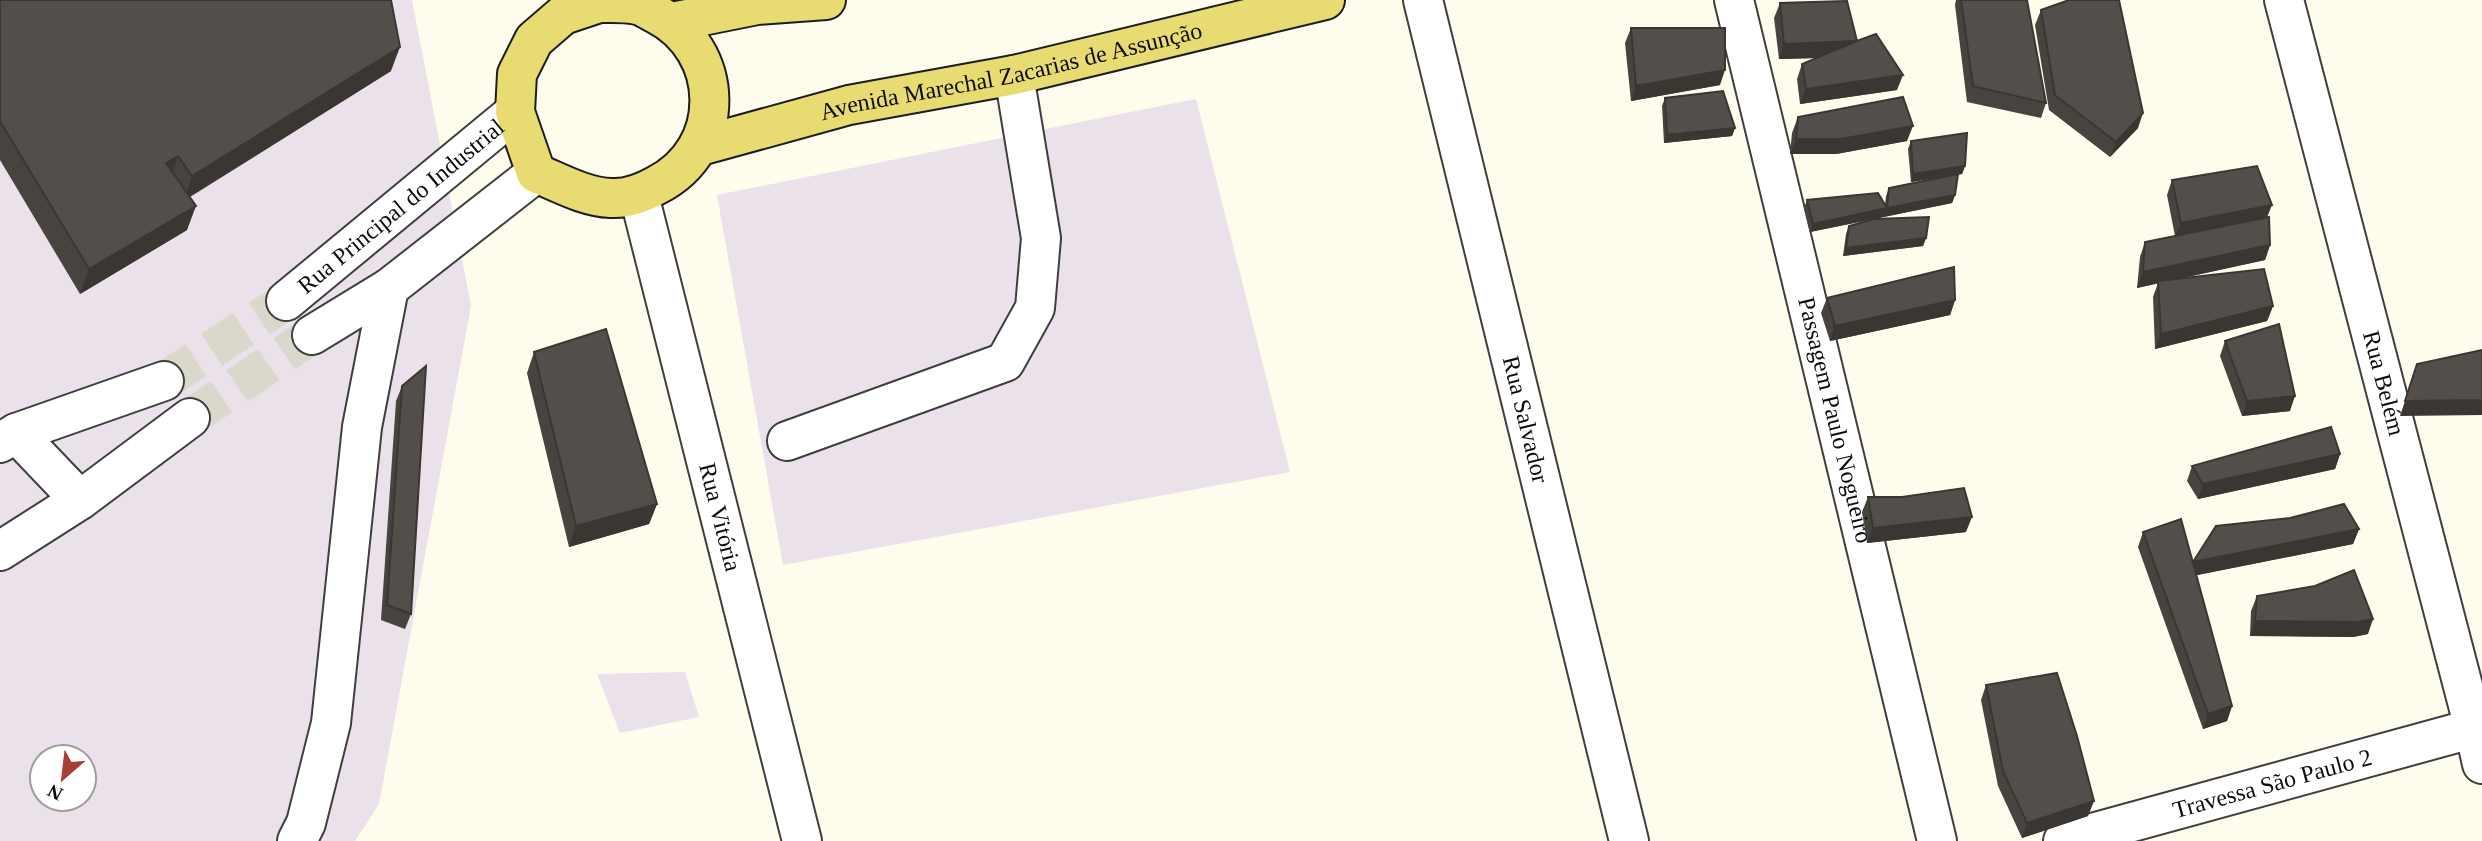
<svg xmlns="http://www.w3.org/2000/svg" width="2482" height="841" font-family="'Times New Roman',serif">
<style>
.industrial{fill:#eae1ea;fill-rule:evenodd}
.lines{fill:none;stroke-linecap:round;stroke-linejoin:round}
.minor-tunnel{stroke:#d9d8cb;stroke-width:38;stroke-dasharray:38 19;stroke-linecap:butt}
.minor-casing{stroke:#3f3f3f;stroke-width:42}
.major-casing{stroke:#1d1d1d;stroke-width:42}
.minor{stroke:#fff;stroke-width:38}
.major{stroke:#e8db71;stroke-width:38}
.wall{fill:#47433f}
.shaded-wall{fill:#3a3733}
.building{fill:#534e49;stroke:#3a3733;stroke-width:2}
.labels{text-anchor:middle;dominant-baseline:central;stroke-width:7;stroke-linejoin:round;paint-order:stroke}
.street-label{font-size:24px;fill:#0c0c0c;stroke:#fff}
</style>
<rect width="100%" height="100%" fill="#fdfced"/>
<!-- industrial -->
<path class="industrial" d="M0,0H412L471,306L379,804L355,841H0ZM42,757H84V799H42Z
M1196,99L1290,472L783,565L717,195Z
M685,672L699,717L620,733L597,674Z"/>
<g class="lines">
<!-- minor-tunnel -->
<path class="minor-tunnel" d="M164,381L286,301
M190,418L312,335"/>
<!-- minor casing -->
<g class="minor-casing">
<g id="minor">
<path id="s1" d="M1423,0L1629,841"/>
<path id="s2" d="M1734,0L1937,841"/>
<path id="s3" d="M2284,0L2474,728L2482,764"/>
<path id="s4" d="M639,195L802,841"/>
<path id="s5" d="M286,301L515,112"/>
<path d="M312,335L389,288L536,173"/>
<path d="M16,433L80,500"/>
<path d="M787,441L1005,362L1035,308L1041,238L1014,75"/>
<path d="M0,443L16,433L164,381"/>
<path d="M0,551L80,500L190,418"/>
<path d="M297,841L306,823L331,723L362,427L389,288"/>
<path id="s6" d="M2063,841L2482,726"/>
</g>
</g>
<!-- major casing -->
<g class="major-casing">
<g id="major">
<path d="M599,3C611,3 625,2 637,5C643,6 650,11 656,14C726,50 728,149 657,185C643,193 628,199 611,198C585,197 560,183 536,173L515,112L517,74L534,40L563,15Z"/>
<path d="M672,22L757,5L826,0"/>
<path id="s7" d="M700,146L849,105L1014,75L1325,0"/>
</g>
</g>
<!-- minor -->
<use href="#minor" class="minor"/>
<!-- major -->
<use href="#major" class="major"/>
</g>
<!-- wall -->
<path class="wall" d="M0,0L391,71L190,197L187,230L80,294L0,160Z
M1956,0H2027L2046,103L2041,118L1967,102L1955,5Z
M1780,3L1857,41L1897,90L1800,104L1797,79L1802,64L1817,58L1779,59L1774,18Z
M2041,10L2138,128L2110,157L2049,110L2035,25Z
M1631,28L1720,85L1631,101L1625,43Z
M1665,98L1735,128L1732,136L1664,143L1662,106Z
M1798,117L1907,141L1836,154H1790L1792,133Z
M1911,141L1965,166L1962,174L1957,175L1955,195L1952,203L1810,232L1804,208L1807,200L1885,205L1886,196L1889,188L1941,177L1911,182L1908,149Z
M2172,180L2267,218L2270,245L2265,260L2173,280L2273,306L2267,321L2155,349L2153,297L2158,283L2137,288L2140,257L2145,242L2175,236L2167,195Z
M1849,226L1926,238L1923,246L1843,256L1846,234Z
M1827,298L1955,300L1950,315L1830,341L1821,313Z
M2225,341L2290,411L2242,416L2220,356Z
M534,352L657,504L649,524L569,547L527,373Z
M402,386L411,614L405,629L381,620L396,401Z
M2340,454L2335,469L2198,499L2187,481L2192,466Z
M1868,497L1966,532L1867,543L1862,512Z
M2359,529L2353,544L2196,575L2232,706L2227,721L2203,729L2138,547L2143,532L2193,563Z
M2257,596L2368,634L2353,637L2250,636L2251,611Z
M1986,685L2088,816L2022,838L1998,786L1981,700Z"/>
<!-- shaded-wall -->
<path class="shaded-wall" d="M1857,41L1851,57L1779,59L1784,44Z
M400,47L391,71L184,200L192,176Z
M1725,70L1720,85L1631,101L1636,86Z
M1903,75L1897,90L1800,104L1806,89Z
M2143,113L2138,128L2110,157L2116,142Z
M1913,126L1907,141L1836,154H1790L1796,139Z
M1735,128L1732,136L1664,143L1667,135Z
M178,156L169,180L166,163Z
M1965,166L1962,174L1911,182L1913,174Z
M1955,195L1952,203L1810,232L1813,224Z
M2272,205L2266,220L2175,238L2181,223Z
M196,206L187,230L80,294L89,269Z
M1926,238L1923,246L1843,256L1846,248Z
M2270,245L2265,260L2137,288L2143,272Z
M1955,300L1950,315L1830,341L1835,326Z
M2273,306L2267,321L2155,349L2161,334Z
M2295,396L2290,411L2242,416L2247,401Z
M2482,400V415L2400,416L2405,401Z
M2340,454L2335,469L2198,499L2203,484Z
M657,504L649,524L569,547L576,526Z
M1972,517L1966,532L1867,543L1873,528Z
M2359,529L2353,544L2188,577L2193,562Z
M2373,619L2368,634L2353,637L2250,636L2255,621Z
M2232,706L2227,721L2203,729L2208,714Z
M2094,801L2088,816L2022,838L2027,823Z"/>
<!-- building -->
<path class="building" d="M0,0H391L400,47L192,176L178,156L166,163L196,206L89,269L0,121Z
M1961,0H2027L2046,103L1973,86Z
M2069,0H2119L2143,113L2116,142L2055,95L2041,10Z
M1847,1L1857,41L1876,34L1903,75L1806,89L1802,64L1857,41L1784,44L1780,3Z
M1631,28H1725V70L1636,86Z
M1723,91L1735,128L1667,135L1665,98Z
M1903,97L1913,126L1841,139H1796L1798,117Z
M1967,133L1965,166L1913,174L1911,141Z
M2257,166L2272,205L2181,223L2172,180Z
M1958,174L1955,195L1887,208L1889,188Z
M1878,193L1887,208L1813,224L1807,200Z
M1929,217L1926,238L1846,248L1849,226L1874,219Z
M2269,217L2270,245L2143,272L2145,242Z
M1954,267L1955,300L1835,326L1827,298Z
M2264,269L2273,306L2161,334L2158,281Z
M2279,324L2295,396L2247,401L2225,341Z
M606,329L657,504L576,526L534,352Z
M2482,350V400L2405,401L2417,364Z
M426,366L411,614L387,605L402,386Z
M2331,427L2340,454L2203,484L2192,466Z
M1964,488L1972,517L1873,528L1868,497H1902Z
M2344,504L2359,529L2193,562L2216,526L2290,518Z
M2181,519L2232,706L2208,714L2143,532Z
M2354,570L2373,619L2358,622L2255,621L2257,596L2315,586Z
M2057,673L2077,736L2094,801L2027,823L2003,771L1986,685Z"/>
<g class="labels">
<!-- street labels -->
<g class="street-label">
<text stroke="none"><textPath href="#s7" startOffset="320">Avenida Marechal Zacarias de Assunção</textPath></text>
<text stroke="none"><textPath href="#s5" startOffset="149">Rua Principal do Industrial</textPath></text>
<text stroke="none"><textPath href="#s3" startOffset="396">Rua Belém</textPath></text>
<text stroke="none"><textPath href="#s1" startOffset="432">Rua Salvador</textPath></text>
<text stroke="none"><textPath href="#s2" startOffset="432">Passagem Paulo Nogueiro</textPath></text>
<text stroke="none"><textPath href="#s4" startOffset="332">Rua Vitória</textPath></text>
<text stroke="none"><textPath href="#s6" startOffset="217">Travessa São Paulo 2</textPath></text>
</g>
</g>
<!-- north arrow -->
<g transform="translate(63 778) rotate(208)"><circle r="33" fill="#ffffff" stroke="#9e9e9e" stroke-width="2"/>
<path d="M0-5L12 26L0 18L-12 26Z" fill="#ab3e34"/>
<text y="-10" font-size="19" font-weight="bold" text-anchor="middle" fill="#0c0c0c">N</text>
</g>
</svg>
